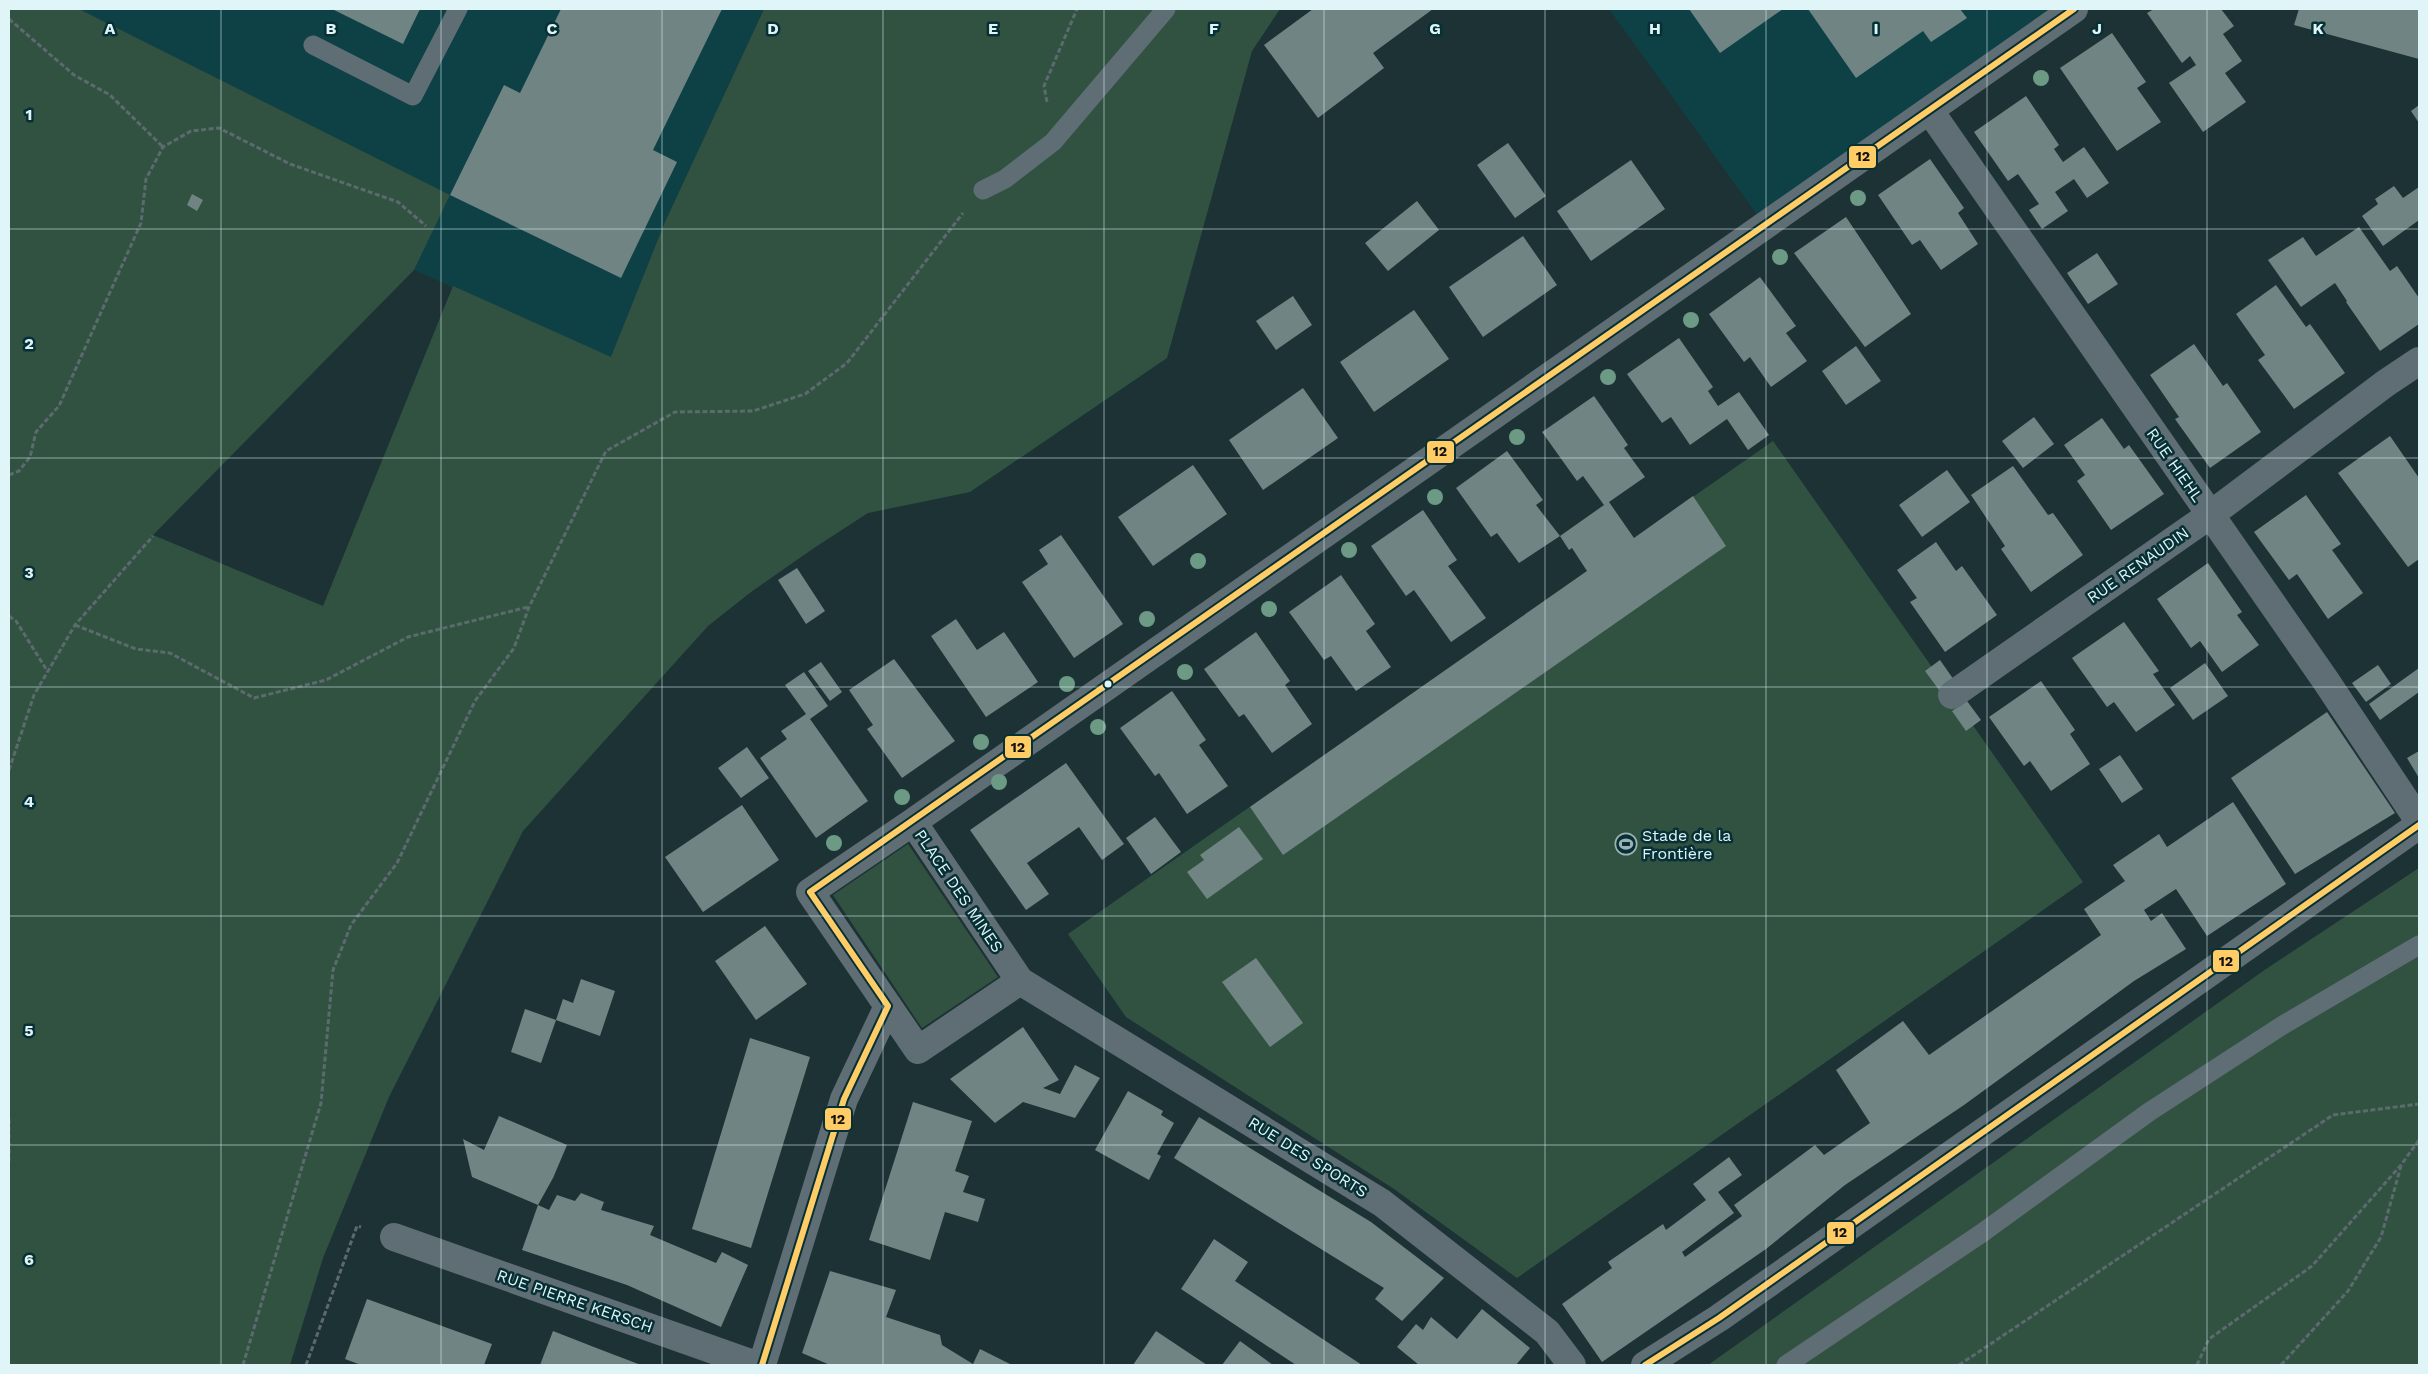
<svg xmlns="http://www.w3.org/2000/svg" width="2428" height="1374" font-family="'Work Sans',sans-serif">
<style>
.built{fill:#0e4146}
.green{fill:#315241}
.building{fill:#718484}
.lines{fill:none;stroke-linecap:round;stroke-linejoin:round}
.path{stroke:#5c6a6f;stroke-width:3;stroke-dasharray:5 2.5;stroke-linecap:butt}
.lane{stroke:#5f6e75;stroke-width:19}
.street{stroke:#5f6e75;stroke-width:28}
.bus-1-casing{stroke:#063035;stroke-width:10}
.bus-1{stroke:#fc6;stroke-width:6}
.tree{fill:#6c9a85}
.grid{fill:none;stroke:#e0f5f7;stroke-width:1;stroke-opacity:0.55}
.bus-dot{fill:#e0f5f7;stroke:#063035;stroke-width:2}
.labels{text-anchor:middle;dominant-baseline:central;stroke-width:5;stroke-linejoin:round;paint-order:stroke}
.street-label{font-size:16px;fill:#e0f5f7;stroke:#063035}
.poi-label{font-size:16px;fill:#e0f5f7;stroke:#063035;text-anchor:start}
.grid-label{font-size:16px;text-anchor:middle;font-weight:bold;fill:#e0f5f7;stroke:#063035;stroke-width:5;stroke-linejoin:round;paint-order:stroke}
.line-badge{stroke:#063035;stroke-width:2}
.pale-badge-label{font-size:14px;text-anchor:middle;font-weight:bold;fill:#111}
</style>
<rect width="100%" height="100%" fill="#1d3235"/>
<!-- built -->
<path class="built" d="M79,9H764L665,222L611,358L414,270L450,195Z
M1609,9H2074L1766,227Z"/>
<!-- green -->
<path class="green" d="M9,9H79L450,195L414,270L153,535L323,606L453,286L611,357L665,222L764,9H1280L1252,51L1167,358L970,492L868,513L814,548L751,592L708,626L523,831L389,1097L323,1258L290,1365H9Z
M1773,441L2083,882L1517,1278L1394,1189L1126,1017L1068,934Z
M908,844L998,977L922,1028L833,895Z
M2419,868V1365H1708L2266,969Z"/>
<!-- building -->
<path class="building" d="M332,9H420L403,44Z
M561,9H722L653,150L677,162L621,278L450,195L504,85L520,93Z
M1313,9H1433L1373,53L1384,68L1318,118L1264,45Z
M1689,9H1783L1720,53Z
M1808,9H1960L1967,18L1931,42L1923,31L1856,78Z
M2154,9H2221L2234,26L2223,34L2242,61L2225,73L2246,102L2203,132L2169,83L2196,65L2190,56L2182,63L2147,13Z
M2299,9H2419V59L2294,25Z
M2112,33L2146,82L2137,88L2161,122L2117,151L2060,68Z
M2026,96L2059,145L2054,149L2063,162L2084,147L2109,183L2087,198L2074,179L2055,192L2068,211L2042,229L2029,210L2039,204L2018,174L2008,181L1974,132Z
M2419,105V123L2411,111Z
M1508,143L1546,196L1515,218L1477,165Z
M1930,159L1964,208L1958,213L1978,244L1941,270L1920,240L1912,245L1878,195Z
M1631,160L1665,209L1591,261L1557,211Z
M2394,186L2403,198L2419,187V220L2383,246L2362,216L2378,204L2375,199Z
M192,194L203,200L197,211L187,205Z
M1417,201L1439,230L1388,271L1365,243Z
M1846,217L1911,314L1865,347L1794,253Z
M2359,227L2390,271L2397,266L2419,298V324L2380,351L2346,302L2347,301L2335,283L2301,307L2268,260L2303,237L2316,256Z
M1523,236L1557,285L1483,337L1449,287Z
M2097,253L2118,284L2088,304L2067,273Z
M1760,277L1796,326L1786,333L1807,361L1771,387L1750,357L1744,362L1709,314Z
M2276,285L2306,327L2310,324L2345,373L2294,409L2258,360L2265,355L2236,314Z
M1293,296L1312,325L1276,350L1256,321Z
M1414,310L1449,359L1374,412L1340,362Z
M1679,338L1713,387L1708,391L1718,406L1739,392L1769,435L1748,450L1727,419L1690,445L1671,417L1662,423L1627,374Z
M2194,344L2223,386L2227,383L2261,432L2210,468L2175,419L2179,417L2150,375Z
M1856,346L1881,381L1846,405L1822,371Z
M1303,388L1338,438L1263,490L1229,440Z
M1594,396L1628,445L1624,448L1645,477L1609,502L1634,538L1693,496L1726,546L1283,855L1250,807L1587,571L1572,548L1569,550L1560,536L1604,505L1583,476L1577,481L1542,432Z
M2034,417L2054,444L2023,468L2002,441Z
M2102,418L2124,449L2129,445L2164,494L2111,530L2077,481L2085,475L2064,445Z
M2390,436L2419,478V559L2408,567L2338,473Z
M1507,451L1543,500L1536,505L1560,536L1519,563L1497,533L1491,537L1456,488Z
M1193,465L1227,514L1153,566L1118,517Z
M2013,466L2048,515L2053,513L2083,555L2031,592L2001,549L2005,546L1971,495Z
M1947,470L1970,502L1922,537L1899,505Z
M2306,495L2341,544L2332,550L2363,593L2328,619L2297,574L2289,580L2254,532Z
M1423,510L1457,560L1448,566L1486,618L1451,642L1414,590L1406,596L1371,546Z
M1061,535L1123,624L1074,658L1022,582L1048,564L1039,550Z
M1936,542L1956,571L1962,566L1997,615L1945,652L1910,602L1917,598L1897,570Z
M2208,563L2242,612L2237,615L2259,645L2222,672L2200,641L2191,648L2157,599Z
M797,568L825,611L806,624L778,580Z
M1341,575L1375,624L1366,631L1391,667L1356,691L1331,656L1324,660L1289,612Z
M956,619L977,650L1004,632L1038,682L986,717L931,636Z
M2124,622L2159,671L2153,674L2175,705L2136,732L2114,702L2107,707L2072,658Z
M1256,632L1290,681L1285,685L1312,724L1272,753L1244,714L1239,717L1204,669Z
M894,659L955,741L902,778L867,729L873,725L849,690Z
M1940,660L1954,680L1939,690L1925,671Z
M821,662L842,692L830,701L808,671Z
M2205,663L2228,696L2193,720L2170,688Z
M2378,665L2391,684L2366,702L2352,683Z
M2419,668V692L2380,720L2369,704Z
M804,672L828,706L810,719L868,801L816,838L760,758L787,739L781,731L806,714L785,685Z
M2041,681L2075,730L2070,734L2090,764L2051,791L2030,761L2024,766L1989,717Z
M1172,691L1206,740L1199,745L1228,786L1187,814L1159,773L1155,776L1120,728Z
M1967,701L1981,720L1966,731L1952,711Z
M2327,712L2395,813L2295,874L2231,778Z
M747,747L769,778L741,798L718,768Z
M2419,751V778L2407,758Z
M2120,755L2143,789L2122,803L2099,769Z
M1066,763L1124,844L1102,860L1079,827L1027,863L1049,894L1026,910L970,830Z
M2233,802L2286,884L2207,936L2176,889L2144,910L2151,921L2162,913L2186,949L2134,981L1964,1105L1845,1185L1766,1249L1602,1362L1562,1304L1612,1268L1608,1262L1663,1224L1666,1230L1706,1200L1693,1184L1729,1157L1742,1175L1718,1192L1734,1213L1682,1252L1685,1257L1742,1216L1734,1205L1815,1145L1824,1155L1870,1123L1836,1070L1903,1021L1929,1055L2101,935L2084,909L2125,881L2113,865L2159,834L2167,847Z
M742,805L779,860L703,912L665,857Z
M1155,817L1181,852L1151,874L1126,838Z
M1239,827L1263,859L1207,899L1187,872L1204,860L1200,855Z
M765,926L807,984L756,1020L715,961Z
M1256,958L1303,1023L1270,1047L1222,982Z
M581,979L615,991L600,1036L556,1020L563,999L573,1003Z
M525,1009L556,1020L541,1063L511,1052Z
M1023,1027L1059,1080L1043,1088L1060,1094L1075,1065L1100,1078L1075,1118L1023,1102L995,1123L950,1079Z
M750,1038L810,1057L751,1248L692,1229Z
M1128,1091L1163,1111L1161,1115L1174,1123L1157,1154L1161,1156L1149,1180L1095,1150Z
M913,1102L972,1121L955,1171L969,1176L963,1192L985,1199L978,1222L945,1212L930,1260L869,1240Z
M499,1116L567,1145L553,1178L538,1205L549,1210L557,1195L575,1201L581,1193L604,1202L601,1210L654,1226L650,1235L716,1263L722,1252L748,1265L721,1327L627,1285L522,1250L538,1205L472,1177L463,1139L484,1150Z
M1199,1117L1371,1222L1444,1278L1402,1321L1375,1299L1384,1288L1174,1158Z
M1214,1239L1248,1262L1235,1281L1362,1365H1296L1181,1289Z
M830,1271L896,1290L886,1317L940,1335L942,1345L973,1364L980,1349L1012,1365H830L802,1353Z
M367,1299L492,1344L484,1365H361L345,1359Z
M1482,1309L1530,1348L1516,1365H1419L1397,1347L1416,1324L1423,1330L1431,1317L1457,1339Z
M553,1331L599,1349L641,1365H540Z
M1156,1331L1207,1365H1133Z
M1240,1341L1273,1365H1222Z"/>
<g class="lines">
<!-- path -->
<path class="path" d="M9,19L74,75L110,95L163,147
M1047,102L1044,86L1077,9
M9,475L19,471L30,457L36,432L59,406L141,223L146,179L163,147L191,131L219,128L290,164L398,202L426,226
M9,616L16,621L48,672
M75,625L136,649L170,653L254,698L326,680L408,637L528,607
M9,770L34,695L75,625L153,536
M9,1119V1161
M243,1365L321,1103L333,970L351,925L397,863L475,701L514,648L529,607L606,451L675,412L753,411L805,394L847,363L963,213
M306,1365L357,1226L361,1227
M1959,1365L2333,1115L2419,1104
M2197,1365L2209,1339L2312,1266L2401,1165L2419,1140
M2281,1365L2348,1291L2381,1237L2401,1166"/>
<!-- lane -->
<path class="lane" d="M313,45L413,96L458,9
M983,190L1005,179L1053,142L1166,9
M1786,1365L1982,1233L2149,1112L2283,1025L2419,945"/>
<!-- street -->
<path class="street" d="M1930,111L2326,681L2419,821
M1952,695L2210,515L2386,383L2419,361
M913,822L1020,981L1382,1203L1547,1332L1572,1365
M1020,981L918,1050L810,892L913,822L2074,9
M394,1237L756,1365
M762,1365L844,1099L888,1006
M1645,1365L1719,1318L2419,825"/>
<!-- bus-1 casing -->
<g class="bus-1-casing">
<path id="bus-1" d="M762,1365L844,1099L888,1006L810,892L2074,9
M1645,1365L1719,1318L2419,825"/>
</g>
<!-- bus-1 -->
<use href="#bus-1" class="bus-1"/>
</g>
<!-- trees -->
<g class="tree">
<circle cx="2041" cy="78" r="8"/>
<circle cx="1858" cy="198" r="8"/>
<circle cx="1780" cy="257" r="8"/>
<circle cx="1691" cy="320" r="8"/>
<circle cx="1608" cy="377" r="8"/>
<circle cx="1517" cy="437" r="8"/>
<circle cx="1435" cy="497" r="8"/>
<circle cx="1349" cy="550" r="8"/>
<circle cx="1198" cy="561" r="8"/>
<circle cx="1269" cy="609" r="8"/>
<circle cx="1147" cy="619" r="8"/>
<circle cx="1185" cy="672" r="8"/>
<circle cx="1067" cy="684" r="8"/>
<circle cx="1098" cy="727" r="8"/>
<circle cx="981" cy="742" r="8"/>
<circle cx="999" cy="782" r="8"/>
<circle cx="902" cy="797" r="8"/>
<circle cx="834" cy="843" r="8"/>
</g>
<!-- grid -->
<path class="grid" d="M221,9V1365M441,9V1365M662,9V1365M883,9V1365M1104,9V1365M1324,9V1365M1545,9V1365M1766,9V1365M1987,9V1365M2207,9V1365M9,229H2419M9,458H2419M9,687H2419M9,916H2419M9,1145H2419"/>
<!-- icons -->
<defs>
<g id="stadium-ring" transform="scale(1.125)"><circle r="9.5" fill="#063035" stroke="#9cb1b3" stroke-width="1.5"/><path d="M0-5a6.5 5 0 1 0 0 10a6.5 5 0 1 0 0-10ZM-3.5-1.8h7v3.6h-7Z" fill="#9cb1b3"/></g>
</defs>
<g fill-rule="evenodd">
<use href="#stadium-ring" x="1626" y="844"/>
</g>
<!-- markers -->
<circle class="bus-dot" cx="1108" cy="684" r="4.5"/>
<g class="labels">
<!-- street labels -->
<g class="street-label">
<text transform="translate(2175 465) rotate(55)">RUE HIEHL</text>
<text transform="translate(2138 565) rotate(-35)">RUE RENAUDIN</text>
<text transform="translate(959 891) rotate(56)">PLACE DES MINES</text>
<text transform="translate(1308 1157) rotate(32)">RUE DES SPORTS</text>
<text transform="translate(575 1301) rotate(19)">RUE PIERRE KERSCH</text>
</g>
<!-- poi labels -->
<g class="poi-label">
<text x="1642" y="835">Stade de la<tspan x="1642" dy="18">Frontière</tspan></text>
</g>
</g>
<g class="grid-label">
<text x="110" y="34">A</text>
<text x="331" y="34">B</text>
<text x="552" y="34">C</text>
<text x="773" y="34">D</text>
<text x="993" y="34">E</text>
<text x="1214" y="34">F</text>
<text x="1435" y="34">G</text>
<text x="1655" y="34">H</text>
<text x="1876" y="34">I</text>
<text x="2097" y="34">J</text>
<text x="2318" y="34">K</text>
<text x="29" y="120">1</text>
<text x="29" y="349">2</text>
<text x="29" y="578">3</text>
<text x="29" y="807">4</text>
<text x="29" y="1036">5</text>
<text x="29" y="1265">6</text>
</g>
<g class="line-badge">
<rect x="1848" y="145" width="29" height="24" rx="5" fill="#fc6"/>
<rect x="1426" y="440" width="29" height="24" rx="5" fill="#fc6"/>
<rect x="1004" y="735" width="28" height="24" rx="5" fill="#fc6"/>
<rect x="2212" y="949" width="28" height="24" rx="5" fill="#fc6"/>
<rect x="824" y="1107" width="28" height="24" rx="5" fill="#fc6"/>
<rect x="1826" y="1221" width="29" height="24" rx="5" fill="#fc6"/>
</g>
<g class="pale-badge-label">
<text x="1863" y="161">12</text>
<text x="1440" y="456">12</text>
<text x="1018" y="752">12</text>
<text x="2226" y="966">12</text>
<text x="838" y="1124">12</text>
<text x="1840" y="1237">12</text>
</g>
<!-- border -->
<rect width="2428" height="1374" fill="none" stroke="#e0f5f7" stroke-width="20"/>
</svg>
